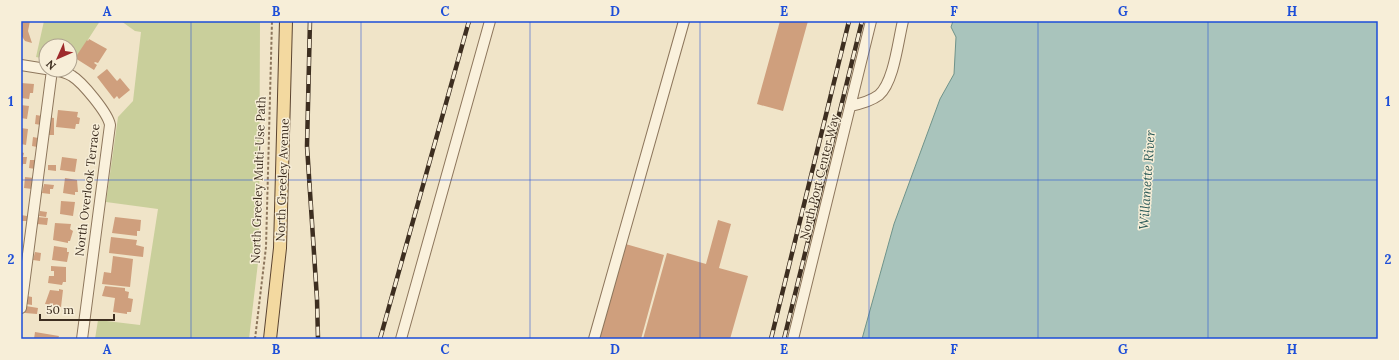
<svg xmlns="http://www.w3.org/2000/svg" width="1399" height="360" font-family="Lora,serif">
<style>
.green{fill:#c9cf9b}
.water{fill:#a9c4bc;stroke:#6f938a}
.building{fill:#cf9f7d}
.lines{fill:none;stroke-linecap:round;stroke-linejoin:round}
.minor-casing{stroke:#8d765c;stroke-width:12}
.major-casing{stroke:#5b4430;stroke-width:14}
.path{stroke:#8d765c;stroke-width:2;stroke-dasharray:3 2;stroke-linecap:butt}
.minor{stroke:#faf1dc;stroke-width:10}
.major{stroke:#f3d9a0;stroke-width:12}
.rail-casing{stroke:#3d2e20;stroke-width:4.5}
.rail{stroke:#f7eed8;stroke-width:3;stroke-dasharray:9;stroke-linecap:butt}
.grid{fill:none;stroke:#1d4ed8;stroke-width:1;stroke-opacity:0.55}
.labels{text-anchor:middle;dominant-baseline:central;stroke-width:3;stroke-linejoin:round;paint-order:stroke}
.street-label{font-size:12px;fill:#3d2e20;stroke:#f7eed8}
.water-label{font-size:13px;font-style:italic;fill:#2f5d5a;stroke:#f7eed8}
.neatline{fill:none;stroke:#1d4ed8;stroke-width:1.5}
.grid-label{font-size:13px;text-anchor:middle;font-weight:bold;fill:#1d4ed8}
</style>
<rect width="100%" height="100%" fill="#f0e4c8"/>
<!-- green -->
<path class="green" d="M44,21H100L71,66L70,46H46V59L36,57Z
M121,21H260L259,254L249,339H95L98,320L140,325L158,209L106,202L118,117L133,101L141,32L135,31Z"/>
<!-- water -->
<path class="water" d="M953,21H1378V339H862L894,224L940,99L954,74L956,37L951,27Z"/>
<!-- building -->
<path class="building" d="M21,21H30L28,31L32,43L25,41L21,35Z
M780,21H808L783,111L757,104Z
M89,39L107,49L98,63L95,62L94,63L97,65L94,70L75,58L87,40L88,41Z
M107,69L117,81L120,78L130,90L119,99L117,96L114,99L97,77Z
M21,83L34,84L33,93H30L29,99L21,98Z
M21,105L29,106L27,119L21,118Z
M58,110L78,112L77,117L80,118L79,124H76L75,129L56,127Z
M36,115L42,116L41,125L35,124Z
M48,117L54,118V135H47Z
M21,128L28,129L26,145L21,144Z
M33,137L38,138L37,147L32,146Z
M21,152L24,153L23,157H27L26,164H23L22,167Z
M62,157L77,159L75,172L60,170Z
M30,160H36L35,169L29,168Z
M48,165H56V171L48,170Z
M25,177L34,178L32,189L24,188Z
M65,178L77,180L78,192H75V195L63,193Z
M44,184L54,185L53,189H50V194L42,193Z
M61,201L75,202L73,216L60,214Z
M40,211L47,212L46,217L39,216Z
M21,215L27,216V221H21Z
M37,217L48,218L47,225L37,224Z
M115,217L141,220L140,231H137V236L112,233Z
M718,220L731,224L719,268L748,276L730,339H643L667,253L706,264Z
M55,223L71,224L70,229L73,231L70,241H68V243L53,240Z
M111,237L137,240L136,245L144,247L143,257L109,253Z
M622,243L664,255L641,339H595Z
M54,246L67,248V252H69L67,262L52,260Z
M35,252L41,253L40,261L33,260Z
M113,256L133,259L130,287L102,284L104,272L111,273Z
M51,266L66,267V282H63L62,285L48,283L49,276H54V271H51Z
M105,286L125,288V291L129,292L128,298L133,299L131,312H127V314L113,312L115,298L102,296Z
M59,289L63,290L61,307L45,304L50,290L59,291Z
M27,296L32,297V305L26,304Z
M26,306L38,308L37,314L25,313Z
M35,332L59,336L58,339H34Z"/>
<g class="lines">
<!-- minor casing -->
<g class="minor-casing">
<path id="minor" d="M21,65L46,69
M54,70C60,71 66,72 72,76C82,82 108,113 110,125L82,339
M850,106C860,104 871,101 879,95C894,82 898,41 903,21
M21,308L52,70
M401,339L490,21
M594,339L684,21
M793,339L871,21"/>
</g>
<!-- major casing -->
<g class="major-casing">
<path id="major" d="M270,339L280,248L286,21"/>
</g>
<!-- path -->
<path class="path" d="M255,339L266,247L272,21"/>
<!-- minor -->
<use href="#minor" class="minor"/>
<!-- major -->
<use href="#major" class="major"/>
<!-- rail casing -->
<g class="rail-casing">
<path id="rail" d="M310,21L307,146L317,299L318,339
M380,339L469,21
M771,339L849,21
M784,339L862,21"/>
</g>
<!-- rail -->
<use href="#rail" class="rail"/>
</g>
<!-- grid -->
<path class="grid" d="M191,21V339M361,21V339M530,21V339M700,21V339M869,21V339M1038,21V339M1208,21V339M21,180H1378"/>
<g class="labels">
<!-- street labels -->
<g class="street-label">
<text transform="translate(819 177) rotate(-76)">North Port Center Way</text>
<text transform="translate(258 180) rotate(-88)">North Greeley Multi-Use Path</text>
<text transform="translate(282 180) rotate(-88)">North Greeley Avenue</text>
<text transform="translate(87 190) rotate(-83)">North Overlook Terrace</text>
</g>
<!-- water labels -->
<g class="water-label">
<text transform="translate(1147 180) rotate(-86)">Willamette River</text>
</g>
</g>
<!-- border -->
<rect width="1399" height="360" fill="none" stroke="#f7eed8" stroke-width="44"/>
<!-- north arrow -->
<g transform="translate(58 58) rotate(225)"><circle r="19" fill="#f7eed8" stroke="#ada18e"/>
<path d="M0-3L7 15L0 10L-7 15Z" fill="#9e2a2b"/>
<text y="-6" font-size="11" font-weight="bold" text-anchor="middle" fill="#3d2e20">N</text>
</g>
<!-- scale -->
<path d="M40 314v6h74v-6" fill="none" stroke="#3d2e20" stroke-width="2"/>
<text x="46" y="314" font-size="12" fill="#3d2e20" stroke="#f7eed8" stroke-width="3" paint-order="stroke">50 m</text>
<rect x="22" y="22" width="1355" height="316" class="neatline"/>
<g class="grid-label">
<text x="107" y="16">A</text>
<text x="276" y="16">B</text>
<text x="445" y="16">C</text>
<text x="615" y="16">D</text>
<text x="784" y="16">E</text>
<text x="954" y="16">F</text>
<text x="1123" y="16">G</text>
<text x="1292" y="16">H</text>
<text x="11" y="106">1</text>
<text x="1388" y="106">1</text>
<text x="11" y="264">2</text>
<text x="1388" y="264">2</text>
<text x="107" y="354">A</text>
<text x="276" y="354">B</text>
<text x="445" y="354">C</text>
<text x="615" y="354">D</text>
<text x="784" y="354">E</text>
<text x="954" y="354">F</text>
<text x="1123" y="354">G</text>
<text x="1292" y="354">H</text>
</g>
</svg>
